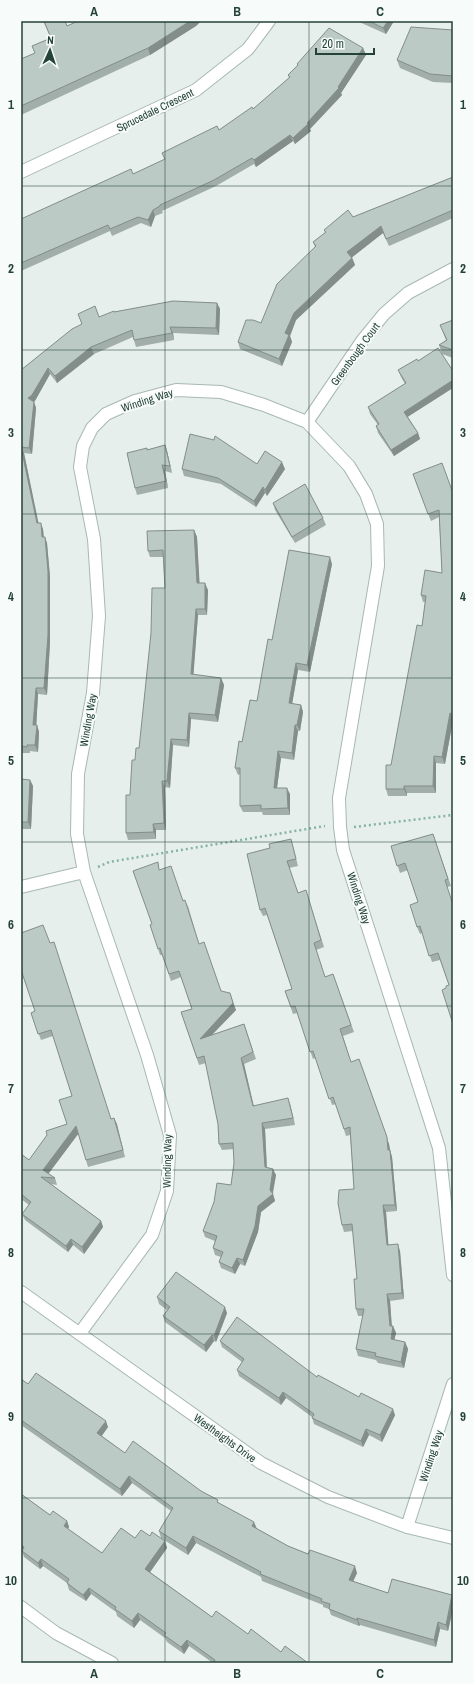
<svg xmlns="http://www.w3.org/2000/svg" width="474" height="1684" font-family="'Archivo Narrow',sans-serif">
<style>
.lines{fill:none;stroke-linecap:round;stroke-linejoin:round}
.minor-casing{stroke:#a8b8b2;stroke-width:14}
.path{stroke:#86b3a5;stroke-width:2.5;stroke-dasharray:2 3;stroke-linecap:butt}
.minor{stroke:#fff;stroke-width:12}
.wall{fill:#a1aea9}
.shaded-wall{fill:#838d89}
.building{fill:#bbcac4;stroke:#838d89}
.grid{fill:none;stroke:#24423a;stroke-width:1;stroke-opacity:0.55}
.labels{text-anchor:middle;dominant-baseline:central;stroke-width:4;stroke-linejoin:round;paint-order:stroke}
.street-label{font-size:11px;fill:#24423a;stroke:#f7fbf9}
.neatline{fill:none;stroke:#24423a;stroke-width:1.5}
.grid-label{font-size:13px;text-anchor:middle;font-weight:bold;fill:#24423a}
</style>
<rect width="100%" height="100%" fill="#e6efeb"/>
<g class="lines">
<!-- minor casing -->
<g class="minor-casing">
<path id="minor" d="M21,172L196,90L248,49L269,21
M307,422L362,341L384,314L408,293L453,269
M21,887L84,872
M21,1292L261,1463L328,1497L407,1527L453,1538
M80,1333L152,1235L167,1191L170,1135L147,1055L84,872L77,834L78,774L93,693L99,616L94,539L80,467L83,446L92,428L106,414L135,401L176,390L221,392L264,405L307,422L349,466L366,494L377,524L378,566L339,798L340,827L343,850L439,1148L453,1275
M407,1527L453,1384
M21,1607L56,1633L112,1663"/>
</g>
<!-- path -->
<path class="path" d="M354,827L453,815
M98,867L109,862L325,826"/>
<!-- minor -->
<use href="#minor" class="minor"/>
</g>
<!-- wall -->
<path class="wall" d="M43,21H65L67,26L78,21H201L196,26L150,55L21,115V59L35,53L32,46L51,38Z
M357,21H394L386,34Z
M453,30V83L433,82L400,68L397,60Z
M363,48L366,55L341,93L342,95L310,129L311,131L295,144L293,141L256,167L254,164L216,186L162,211L163,213L155,216L151,227L141,223L112,236L110,231L21,271V219L133,174L165,160L162,153L219,130L253,109L289,78L288,75L297,66V64Z
M453,177V218L389,246L383,233L352,257L355,265L296,320L290,336L292,342L282,366L240,349L238,342L261,323L315,247L313,242L325,233L324,230L353,217Z
M217,303L220,309L219,335L173,333L174,340L136,347L133,337L94,354L57,383L50,374L34,402L36,408L32,454L24,453L38,523L43,529L44,537L47,543L50,577V642L47,695L38,694L36,725H37L39,732L38,752L30,751V753H21V370L82,324L78,314L99,317L114,312Z
M453,320V358L442,354L439,345L446,340L440,325Z
M417,359L408,417L418,433L420,439L394,456L378,433L376,426L378,425L370,414L368,407L405,384L401,377L398,370Z
M165,445L167,451L172,473L165,471L168,488L137,495L135,488L147,450Z
M257,464L285,469L267,496L265,493L256,507L221,484L184,476L182,469Z
M413,474L453,493V720L445,764L436,763V793H407V796H388L386,789L422,626L425,602H423L421,595L442,573L439,517L431,521Z
M273,503L323,518L326,525L295,543L275,510Z
M194,530L197,537L199,583L208,590L207,615H198L193,675L221,678L224,685L218,722L191,719L189,747L173,745L170,788L165,787L166,830H156V839L128,840L126,833L130,795L135,760L139,748L165,588L163,557H150L148,551Z
M332,564L310,672L298,670L292,704L301,705L303,712L300,731H298L294,760L281,758L277,788L290,794V815H263L262,812H243L240,806V774L238,775L235,768L242,742L257,701L272,640Z
M21,779L30,780L33,786L31,829H21Z
M433,834L451,886L447,887L453,1024L446,988L449,985L440,960L432,962L422,933L420,934L417,927L418,902L408,870L400,873L391,846Z
M293,846L298,866L289,868L298,893L306,890L308,897L324,947L316,950L325,977L333,974L354,1032L343,1036L351,1062L389,1144L390,1150L392,1157L397,1211L386,1212L388,1245L400,1251L404,1299L390,1301L392,1326H393L396,1333L394,1340L405,1342L408,1349L404,1368L378,1363L376,1360L358,1356L356,1349L363,1316H358L356,1309L357,1279L353,1231L344,1232L342,1225L354,1189L350,1135L346,1136L336,1104L332,1105L316,1058L313,1059L297,1013L293,1014L285,991L292,989L267,915L263,916L260,910L270,848Z
M160,870L188,906L199,944L221,991L236,1010L212,1035L244,1024L256,1059L244,1064L254,1106L290,1104L295,1125L265,1129L267,1168L276,1175L273,1194L275,1201L261,1212L258,1232L245,1266L240,1264L235,1274L221,1268L219,1262L221,1257L215,1255L213,1248L215,1241L205,1237L203,1231L231,1185L234,1163V1149L222,1150L219,1144L218,1124L206,1063L199,1065L181,1012L192,1009L181,977L171,981L162,955H160L158,949L152,924Z
M21,970L111,1119L114,1118L125,1157L88,1167L78,1133L48,1174L55,1178L57,1185L51,1184L101,1221L103,1227L84,1254L73,1245L68,1252L25,1220L22,1214L29,1205L21,1199V1154L29,1160L67,1124L72,1096L53,1036L41,1040L31,1013L35,1011Z
M157,1297L227,1313L216,1342L214,1341L206,1352L165,1322L163,1316L167,1310L159,1304Z
M220,1341L317,1377L395,1415L382,1442L369,1435L363,1447L314,1424L312,1417L286,1398L281,1405L239,1376L237,1370L242,1362L222,1347Z
M21,1379L28,1384L108,1427L102,1436L125,1453L201,1491L256,1528L288,1546L357,1573L353,1581L388,1593L452,1595L453,1596V1609L448,1631L440,1629L436,1647L360,1625L359,1626L331,1615L329,1609L323,1607V1605L262,1581L261,1577L196,1543L188,1555L161,1538L159,1531L171,1511L132,1483L122,1496L21,1425Z
M21,1494L50,1515L67,1521L69,1527L68,1529L102,1553L135,1538L150,1536L165,1541L167,1548L150,1572L212,1617L248,1634L281,1652L308,1663H213L189,1646L184,1654L167,1642L165,1638L140,1620L134,1628L117,1616L116,1612L91,1594L86,1601L69,1590L67,1583L43,1566L40,1569L24,1557L22,1551V1550H21Z"/>
<!-- shaded-wall -->
<path class="shaded-wall" d="M190,21H201L196,26L150,55L148,48Z
M388,21H394L386,34L383,28Z
M363,48L366,55L341,93L342,95L310,129L311,131L295,144L293,138L307,123L338,87Z
M290,135L293,141L256,167L254,160Z
M153,210L155,216L151,227L148,220Z
M381,226L383,233L350,259L347,252Z
M352,258L355,265L296,320L290,336L292,342L282,366L279,359L285,333L294,313Z
M217,303L220,309L219,335L216,328Z
M170,327L173,333L174,340L172,333Z
M91,347L94,354L57,383L55,376Z
M48,368L50,374L35,401L30,405L28,398Z
M453,380V388L406,418L404,412Z
M34,402L36,408L32,454L29,448Z
M418,433L420,439L394,456L391,450Z
M165,445L167,451L172,473L170,466Z
M21,447L24,453L40,530L37,523Z
M282,462L285,469L267,496L265,490Z
M162,465L165,471L168,488L166,481Z
M263,487L265,493L256,507L254,501Z
M41,523L43,529L44,544L42,537Z
M194,530L197,537L200,590L197,583Z
M45,537L47,543L50,577V642L47,695L44,688Z
M330,557L332,564L310,672L307,665Z
M205,583L208,590L207,615L205,609Z
M196,609L198,615L193,681L191,674Z
M296,663L298,670L291,710L289,703Z
M221,678L224,685L218,722L215,715Z
M36,688L38,694L36,732L33,725Z
M301,705L303,712L300,731L297,725Z
M189,713L191,719L189,747L187,740Z
M450,713L453,720L445,764L442,757Z
M37,725L39,732L38,752L35,745Z
M295,725L298,731L294,760L292,753Z
M171,739L173,745L170,788L167,781Z
M278,751L281,758L276,795L274,788Z
M434,756L436,763V793L433,786Z
M30,780L33,786L31,829L28,822Z
M162,781L165,787L166,830L164,823Z
M404,786L407,793V796L404,789Z
M287,788L290,794V815L288,808Z
M153,824L156,830V839L154,832Z
M230,993L236,1010L202,1045L200,1039Z
M241,1058L244,1064L255,1113L253,1106Z
M359,1059L389,1144L390,1150L392,1157L397,1211L395,1205L390,1157Z
M288,1098L290,1104L295,1125L293,1118Z
M114,1118L117,1124L125,1157L123,1150Z
M262,1123L265,1129L267,1174L265,1167Z
M76,1126L79,1133L46,1177L43,1170Z
M273,1169L276,1175L272,1195L273,1194L275,1201L261,1212L258,1232L245,1266L243,1260L258,1206L270,1190Z
M383,1205L386,1212L389,1252L387,1245Z
M101,1221L103,1227L84,1254L82,1247Z
M71,1239L73,1245L68,1252L66,1246Z
M398,1244L400,1251L404,1299L402,1293Z
M237,1258L240,1264L235,1274L232,1268Z
M387,1294L390,1301L392,1332L390,1326Z
M225,1307L227,1313L216,1342L214,1336Z
M393,1326L396,1333L393,1346L391,1339Z
M212,1335L214,1341L206,1352L204,1345Z
M405,1342L408,1349L404,1368L401,1362Z
M283,1392L286,1398L281,1405L279,1398Z
M393,1409L395,1415L382,1442L380,1435Z
M106,1421L108,1427L99,1439L97,1433Z
M366,1429L369,1435L363,1447L361,1441Z
M129,1476L132,1483L122,1496L120,1489Z
M67,1521L69,1527L66,1532L64,1526Z
M254,1522L257,1529L252,1526Z
M193,1536L196,1543L188,1555L186,1548Z
M165,1541L167,1548L148,1575L145,1569Z
M41,1559L43,1566L40,1569L38,1563Z
M355,1566L357,1573L351,1586L349,1580Z
M89,1588L91,1594L86,1601L83,1595Z
M452,1595L453,1596V1609L448,1631L446,1625Z
M138,1613L140,1620L134,1628L132,1621Z
M357,1618L360,1625L359,1626L357,1620Z
M438,1622L440,1629L436,1647L434,1640Z
M187,1640L189,1646L184,1654L181,1647Z"/>
<!-- building -->
<path class="building" d="M44,21H65L67,26L78,21H190L148,48L21,106V59L35,53L32,46L51,38Z
M369,21H388L383,28Z
M411,27L453,30V76L430,74L397,60Z
M329,28L363,48L338,87L339,88L307,123L308,124L293,138L290,135L254,160L252,158L214,180L160,205V206L153,210L148,220L138,217L110,229L108,225L21,263V219L131,169L133,174L165,159L162,153L217,126L219,130L252,107L253,109L290,77L288,75L298,65L297,64Z
M453,177V210L386,239L381,226L347,252L352,258L294,313L285,333L289,335L279,359L238,342L246,320H253L261,323L277,284L316,246L313,242L326,232L324,230L348,210L353,217Z
M173,301L217,303L216,328L170,327L172,333L134,340L132,330L91,347L55,376L48,368L32,395L28,398L34,402L29,448L21,447L37,523H41L42,537H45L48,571V635L44,688H36L33,725H37L35,745H27V747L21,746V370L72,329L82,324L78,314L95,306L99,317L114,311V312Z
M453,320V350L439,345L447,340L440,325Z
M438,348L453,371V380L404,412L418,433L391,450L376,426L379,424L368,407L406,383L398,370L417,359L418,361Z
M190,434L214,440L215,436L257,464L265,451L282,462L265,490L263,487L254,501L218,478L182,469Z
M165,445L170,466L162,465L166,481L135,488L127,453L147,448V450Z
M442,463L453,493V714L450,713L442,757L434,756L433,786H404V789H386V765H391L417,625L422,626L426,596L421,595L425,570L442,573L439,510L428,514L413,474Z
M305,484L323,518L292,537L273,503Z
M194,530L197,583H205V609H196L191,674L221,678L215,715L189,713L187,740L171,739L167,781H162L164,823L153,824L154,832L126,833V795H130L132,760H135L136,748H139L142,720L151,633L152,588H165L163,550L148,551L147,531Z
M289,550L330,557L307,665L296,663L289,703L301,705L297,725H295L292,753L278,751L274,788H287L288,808L261,809V805L240,806V768H235L239,741L242,742L250,700L257,701L268,639L272,640Z
M21,779L30,780L28,822H21Z
M433,834L448,879L445,880L453,905V1024L442,990L446,988V986L449,985L438,953L429,956L420,926L417,927L410,905L418,902L405,863L397,866L391,846Z
M291,839L296,859L287,861L298,893L306,890L321,940L314,943L325,977L333,974L351,1025L340,1029L351,1062L359,1059L387,1137L388,1150H390L395,1205H383L387,1245L398,1244L402,1293L387,1294L390,1326H393L391,1339L405,1342L401,1362L375,1356L376,1353L356,1349L364,1309H356L354,1279H357L352,1224L342,1225L338,1203L339,1190L354,1189L350,1127L344,1129L333,1097L329,1099L313,1051L310,1052L295,1006L291,1007L285,991L292,989L265,908L260,910L247,854L270,848L269,844Z
M158,862L159,870L171,866L183,901L185,900L199,944L204,942L221,991L230,993L233,1003L200,1039L244,1024L253,1052L241,1058L253,1106L288,1098L293,1118L262,1123L265,1167L273,1169L270,1190L273,1194L258,1206L255,1226L243,1260L237,1258L232,1268L219,1262L223,1252L213,1248L217,1236L203,1231L214,1202L217,1183L231,1185L234,1163L233,1143L219,1144L218,1124L204,1056L197,1058L181,1012L192,1009L179,971L169,974L160,948L158,949L150,925L152,924L133,871Z
M43,925L50,943L54,942L111,1119L114,1118L123,1150L86,1160L76,1126L43,1170L55,1178L41,1177L101,1221L82,1247L71,1239L66,1246L22,1214L31,1202L21,1194V1154L29,1160L47,1135L46,1131L67,1124L59,1100L72,1096L51,1030L38,1034L31,1013L35,1011L21,970V933Z
M176,1272L225,1307L214,1336L212,1335L204,1345L163,1316L170,1307L157,1297Z
M237,1317L317,1377L318,1375L359,1397L361,1393L393,1409L380,1435L366,1429L361,1441L312,1418L314,1414L283,1392L279,1398L237,1370L244,1359L220,1341Z
M36,1373L106,1421L97,1433L125,1453L133,1441L201,1491L218,1500L217,1502L254,1522L252,1526L288,1546L308,1554L310,1550L355,1566L349,1580L388,1593L392,1579L452,1595L446,1625L438,1622L434,1640L357,1618V1620L329,1609L330,1604L321,1601L322,1599L260,1574L261,1572L193,1536L186,1548L159,1531L173,1508L129,1476L120,1489L21,1420V1379L28,1384Z
M21,1494L50,1515L53,1511L67,1521L64,1526L102,1553L121,1528L135,1538L141,1530L150,1536L152,1532L165,1541L145,1569L212,1617L216,1611L248,1634L251,1629L281,1652L285,1646L308,1663H215L214,1662L215,1660L187,1640L181,1647L164,1635L166,1633L138,1613L132,1621L115,1609L116,1607L89,1588L83,1595L67,1583L69,1579L41,1559L38,1563L22,1551L24,1547L21,1545Z"/>
<!-- grid -->
<path class="grid" d="M165,21V1663M309,21V1663M21,186H453M21,350H453M21,514H453M21,678H453M21,842H453M21,1006H453M21,1170H453M21,1334H453M21,1498H453"/>
<g class="labels">
<!-- street labels -->
<g class="street-label">
<text transform="translate(155 110) rotate(-26)">Sprucedale Crescent</text>
<text transform="translate(355 354) rotate(-54)">Greenbough Court</text>
<text transform="translate(147 400) rotate(-18)">Winding Way</text>
<text transform="translate(88 720) rotate(-80)">Winding Way</text>
<text transform="translate(359 898) rotate(72)">Winding Way</text>
<text transform="translate(167 1161) rotate(-89)">Winding Way</text>
<text transform="translate(225 1438) rotate(36)">Westheights Drive</text>
<text transform="translate(431 1456) rotate(-72)">Winding Way</text>
</g>
</g>
<!-- border -->
<rect width="474" height="1684" fill="none" stroke="#f7fbf9" stroke-width="44"/>
<!-- north arrow -->
<g transform="translate(50 50) rotate(3)" stroke="#f7fbf9" stroke-width="3" paint-order="stroke">
<path d="M0-3L7 15L0 10L-7 15Z" fill="#24423a"/>
<text y="-6" font-size="11" font-weight="bold" text-anchor="middle" fill="#24423a">N</text>
</g>
<!-- scale -->
<path d="M316 48v6h58v-6" fill="none" stroke="#24423a" stroke-width="2"/>
<text x="322" y="48" font-size="12" fill="#24423a" stroke="#f7fbf9" stroke-width="3" paint-order="stroke">20 m</text>
<rect x="22" y="22" width="430" height="1640" class="neatline"/>
<g class="grid-label">
<text x="94" y="16">A</text>
<text x="237" y="16">B</text>
<text x="380" y="16">C</text>
<text x="11" y="109">1</text>
<text x="463" y="109">1</text>
<text x="11" y="273">2</text>
<text x="463" y="273">2</text>
<text x="11" y="437">3</text>
<text x="463" y="437">3</text>
<text x="11" y="601">4</text>
<text x="463" y="601">4</text>
<text x="11" y="765">5</text>
<text x="463" y="765">5</text>
<text x="11" y="929">6</text>
<text x="463" y="929">6</text>
<text x="11" y="1093">7</text>
<text x="463" y="1093">7</text>
<text x="11" y="1257">8</text>
<text x="463" y="1257">8</text>
<text x="11" y="1421">9</text>
<text x="463" y="1421">9</text>
<text x="11" y="1585">10</text>
<text x="463" y="1585">10</text>
<text x="94" y="1678">A</text>
<text x="237" y="1678">B</text>
<text x="380" y="1678">C</text>
</g>
</svg>
